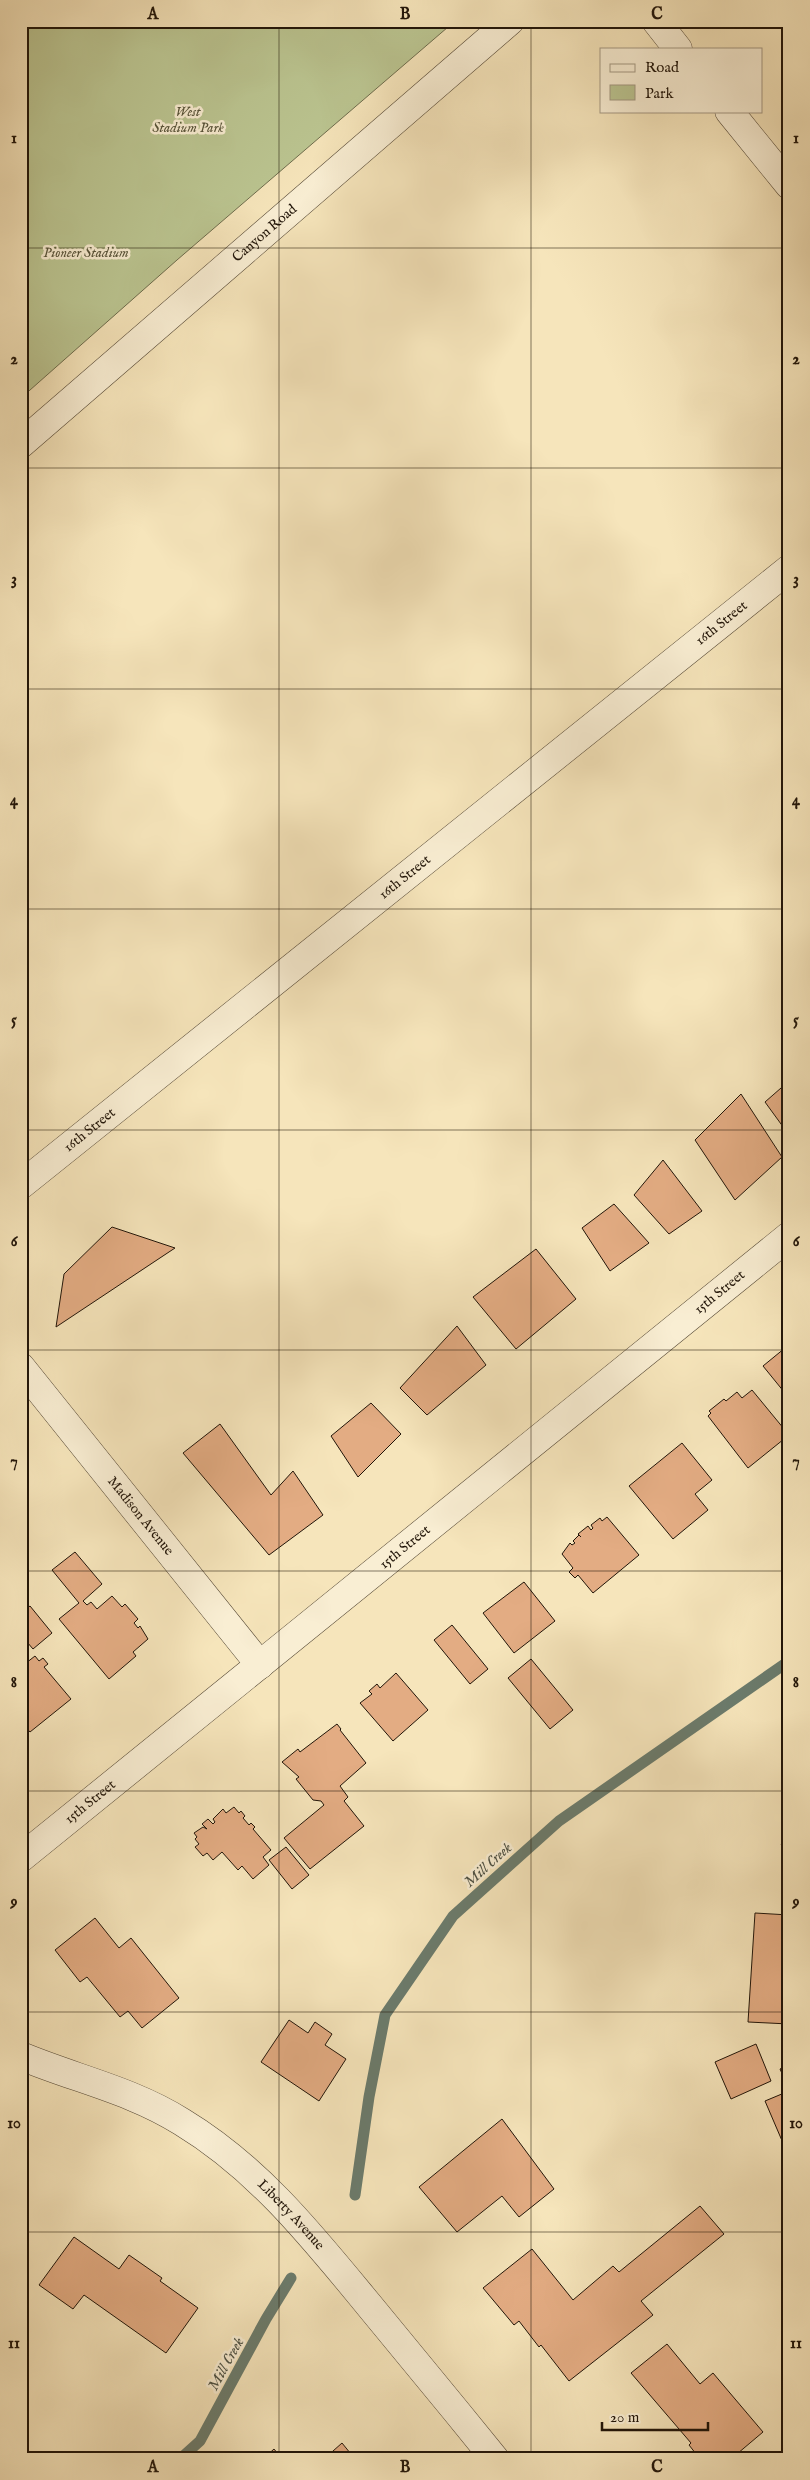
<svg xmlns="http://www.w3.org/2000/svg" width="810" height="2480" font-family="'IM FELL English',serif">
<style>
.green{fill:#bbc591;stroke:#6e6d4d}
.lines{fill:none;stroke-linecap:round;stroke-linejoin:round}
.stream{stroke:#6b7b6c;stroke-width:11}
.building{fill:#e3ac83;stroke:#211509}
.minor-casing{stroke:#564936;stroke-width:29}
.minor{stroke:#f9eed3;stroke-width:28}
.grid{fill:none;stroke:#211509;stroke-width:1;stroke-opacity:0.55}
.labels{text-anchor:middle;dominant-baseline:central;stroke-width:5;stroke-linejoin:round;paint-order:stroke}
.park-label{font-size:14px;font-style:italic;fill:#575339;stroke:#f9eed3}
.street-label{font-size:14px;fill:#211509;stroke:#f9eed3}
.water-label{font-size:15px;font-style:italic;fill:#4c5043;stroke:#f9eed3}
.neatline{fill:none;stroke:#211509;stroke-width:2}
.grid-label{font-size:16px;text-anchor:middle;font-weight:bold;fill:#211509}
</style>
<rect width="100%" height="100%" fill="#f6e5bb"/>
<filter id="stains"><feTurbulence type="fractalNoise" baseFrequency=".004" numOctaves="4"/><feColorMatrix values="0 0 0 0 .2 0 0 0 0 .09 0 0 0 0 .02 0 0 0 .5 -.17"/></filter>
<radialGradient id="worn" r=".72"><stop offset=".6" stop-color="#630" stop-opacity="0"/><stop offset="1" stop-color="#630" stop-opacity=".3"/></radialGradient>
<!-- green -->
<path class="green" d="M21,21H455L177,260L21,398Z"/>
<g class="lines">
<!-- stream -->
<path class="stream" d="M355,2195L369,2097L385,2015L453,1916L559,1821L789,1661
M180,2459L200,2441L266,2319L291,2278"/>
</g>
<!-- building -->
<path class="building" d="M789,1081V1135L765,1102Z
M741,1094L782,1157L735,1200L695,1140Z
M663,1160L702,1211L669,1234L634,1195Z
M614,1204L649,1243L610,1271L582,1228Z
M112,1227L175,1248L56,1327L64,1274Z
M536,1249L576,1299L516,1349L473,1297Z
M457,1326L486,1365L427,1415L400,1388Z
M785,1348L789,1352V1398L763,1366Z
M752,1390L789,1435L748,1468L708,1416L711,1413L709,1411L724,1399L726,1401L737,1392L742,1398Z
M371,1403L401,1434L358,1477L331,1436Z
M220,1424L271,1495L293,1471L323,1515L269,1555L183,1453Z
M682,1443L712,1480L695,1494L708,1510L673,1539L629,1486Z
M607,1517L639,1555L593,1593L578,1575L575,1578L569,1572L573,1568L562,1554L570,1543L572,1545L575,1543L573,1541L579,1535L581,1537L578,1534L588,1526L591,1530L593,1528L591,1525L600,1518L602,1521Z
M75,1552L102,1584L83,1601L87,1605L91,1602L97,1609L112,1596L122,1607L125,1604L138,1619L134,1623L138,1628L140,1626L148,1639L133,1652L136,1656L109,1679L59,1619L79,1603L52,1570Z
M524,1582L555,1621L514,1653L483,1613Z
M30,1606L52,1633L33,1649L21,1635V1613Z
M452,1625L488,1669L470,1684L434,1640Z
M35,1656L39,1661L43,1658L48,1664L44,1667L71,1699L30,1732L21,1722V1667Z
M531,1659L573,1710L550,1729L508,1678Z
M396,1673L428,1710L393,1741L360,1703L372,1694L369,1691L377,1684L380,1688Z
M337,1724L341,1729L340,1730L366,1763L340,1786L348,1797L344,1801L364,1826L310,1869L284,1838L324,1805L321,1801L313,1800L296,1779L299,1777L282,1762L298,1749L300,1752Z
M234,1807L239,1813L241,1811L245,1816L243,1818L249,1825L251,1823L255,1827L253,1829L271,1850L263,1857L269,1865L253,1879L242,1866L238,1870L222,1852L213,1860L207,1853L203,1856L195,1847L199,1844L195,1839L197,1837L194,1833L203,1827L207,1829L202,1824L208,1819L213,1824L215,1822L213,1819L223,1809L226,1813Z
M789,1833V1850L781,1845Z
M286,1847L309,1875L292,1889L269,1860Z
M755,1913L789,1915V2024L748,2022Z
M95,1918L119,1948L131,1938L179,1998L142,2028L128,2011L120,2017L87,1977L80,1982L55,1950Z
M289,2020L308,2033L315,2022L332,2034L325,2045L346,2059L319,2101L261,2062Z
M756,2044L771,2081L731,2099L715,2062Z
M789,2065V2089L780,2069Z
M789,2091V2157L765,2101Z
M502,2119L554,2189L519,2217L502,2196L457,2232L419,2187Z
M700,2206L724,2234L641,2301L653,2315L569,2381L541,2345L539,2347L519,2321L514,2325L483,2288L532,2249L573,2300L613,2266L619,2272Z
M74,2237L119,2269L129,2255L162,2278L160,2281L198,2308L166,2353L84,2295L73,2309L39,2285Z
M667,2344L700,2384L713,2373L763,2432L731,2459H700L689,2445L691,2443L631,2373Z
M342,2443L355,2459H324Z
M274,2449L282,2459H263Z"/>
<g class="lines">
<!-- minor casing -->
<g class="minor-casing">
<g id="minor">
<path d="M656,21L678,49"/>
<path d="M729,111L789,185"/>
<path id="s1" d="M21,444L510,21"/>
<path id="s2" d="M21,1185L789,569"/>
<path id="s3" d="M21,1367L260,1665"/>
<path id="s4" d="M21,1858L789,1236"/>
<path id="s5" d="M21,2056C76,2079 131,2090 182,2122C258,2168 312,2236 368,2304C410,2355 453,2407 495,2459"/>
</g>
</g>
<!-- minor -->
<use href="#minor" class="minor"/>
</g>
<!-- grid -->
<path class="grid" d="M279,21V2459M531,21V2459M21,248H789M21,468H789M21,689H789M21,909H789M21,1130H789M21,1350H789M21,1571H789M21,1791H789M21,2012H789M21,2232H789"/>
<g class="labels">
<!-- park labels -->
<g class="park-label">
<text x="188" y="112">West<tspan x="188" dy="16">Stadium Park</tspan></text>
<text x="86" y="253">Pioneer Stadium</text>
</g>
<!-- street labels -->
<g class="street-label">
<text stroke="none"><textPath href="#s1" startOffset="322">Canyon Road</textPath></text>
<text stroke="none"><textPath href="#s2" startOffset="898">16th Street</textPath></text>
<text stroke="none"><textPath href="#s2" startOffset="492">16th Street</textPath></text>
<text stroke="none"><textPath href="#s2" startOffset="88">16th Street</textPath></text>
<text stroke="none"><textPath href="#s4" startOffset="899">15th Street</textPath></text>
<text stroke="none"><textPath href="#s3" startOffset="191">Madison Avenue</textPath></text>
<text stroke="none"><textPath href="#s4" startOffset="494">15th Street</textPath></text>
<text stroke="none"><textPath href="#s4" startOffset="89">15th Street</textPath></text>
<text stroke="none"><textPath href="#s5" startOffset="318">Liberty Avenue</textPath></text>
</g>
<!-- water labels -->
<g class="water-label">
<text transform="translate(488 1865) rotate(-42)">Mill Creek</text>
<text transform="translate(226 2364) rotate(-61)">Mill Creek</text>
</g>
</g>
<!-- margin -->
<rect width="810" height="2480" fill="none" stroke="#f6e5bb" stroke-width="55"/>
<!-- legend -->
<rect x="600" y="48" width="162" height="65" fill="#f9eed3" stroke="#a39782"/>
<rect x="610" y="64" width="25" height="8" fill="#f9eed3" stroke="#a39782"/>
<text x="645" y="72" font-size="15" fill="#211509">Road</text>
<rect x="610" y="85" width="25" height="15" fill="#bbc591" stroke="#a39782"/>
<text x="645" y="98" font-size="15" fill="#211509">Park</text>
<!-- scale -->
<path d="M602 2422v8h106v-8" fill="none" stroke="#211509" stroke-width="2.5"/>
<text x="610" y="2422" font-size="15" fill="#211509" stroke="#f9eed3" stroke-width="4" paint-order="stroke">20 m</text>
<rect x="28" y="28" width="754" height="2424" class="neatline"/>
<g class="grid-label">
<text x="153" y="19">A</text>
<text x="405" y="19">B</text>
<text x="657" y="19">C</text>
<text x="14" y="143">1</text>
<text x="796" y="143">1</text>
<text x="14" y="364">2</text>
<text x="796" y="364">2</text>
<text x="14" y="584">3</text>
<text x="796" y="584">3</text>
<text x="14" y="805">4</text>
<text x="796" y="805">4</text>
<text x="14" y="1025">5</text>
<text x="796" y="1025">5</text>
<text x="14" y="1246">6</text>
<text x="796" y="1246">6</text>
<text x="14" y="1466">7</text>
<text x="796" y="1466">7</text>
<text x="14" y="1687">8</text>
<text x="796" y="1687">8</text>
<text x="14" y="1907">9</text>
<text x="796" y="1907">9</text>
<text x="14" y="2128">10</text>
<text x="796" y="2128">10</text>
<text x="14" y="2348">11</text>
<text x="796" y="2348">11</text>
<text x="153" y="2472">A</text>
<text x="405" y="2472">B</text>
<text x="657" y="2472">C</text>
</g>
<rect width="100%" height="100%" filter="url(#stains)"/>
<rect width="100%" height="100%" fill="url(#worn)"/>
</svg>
